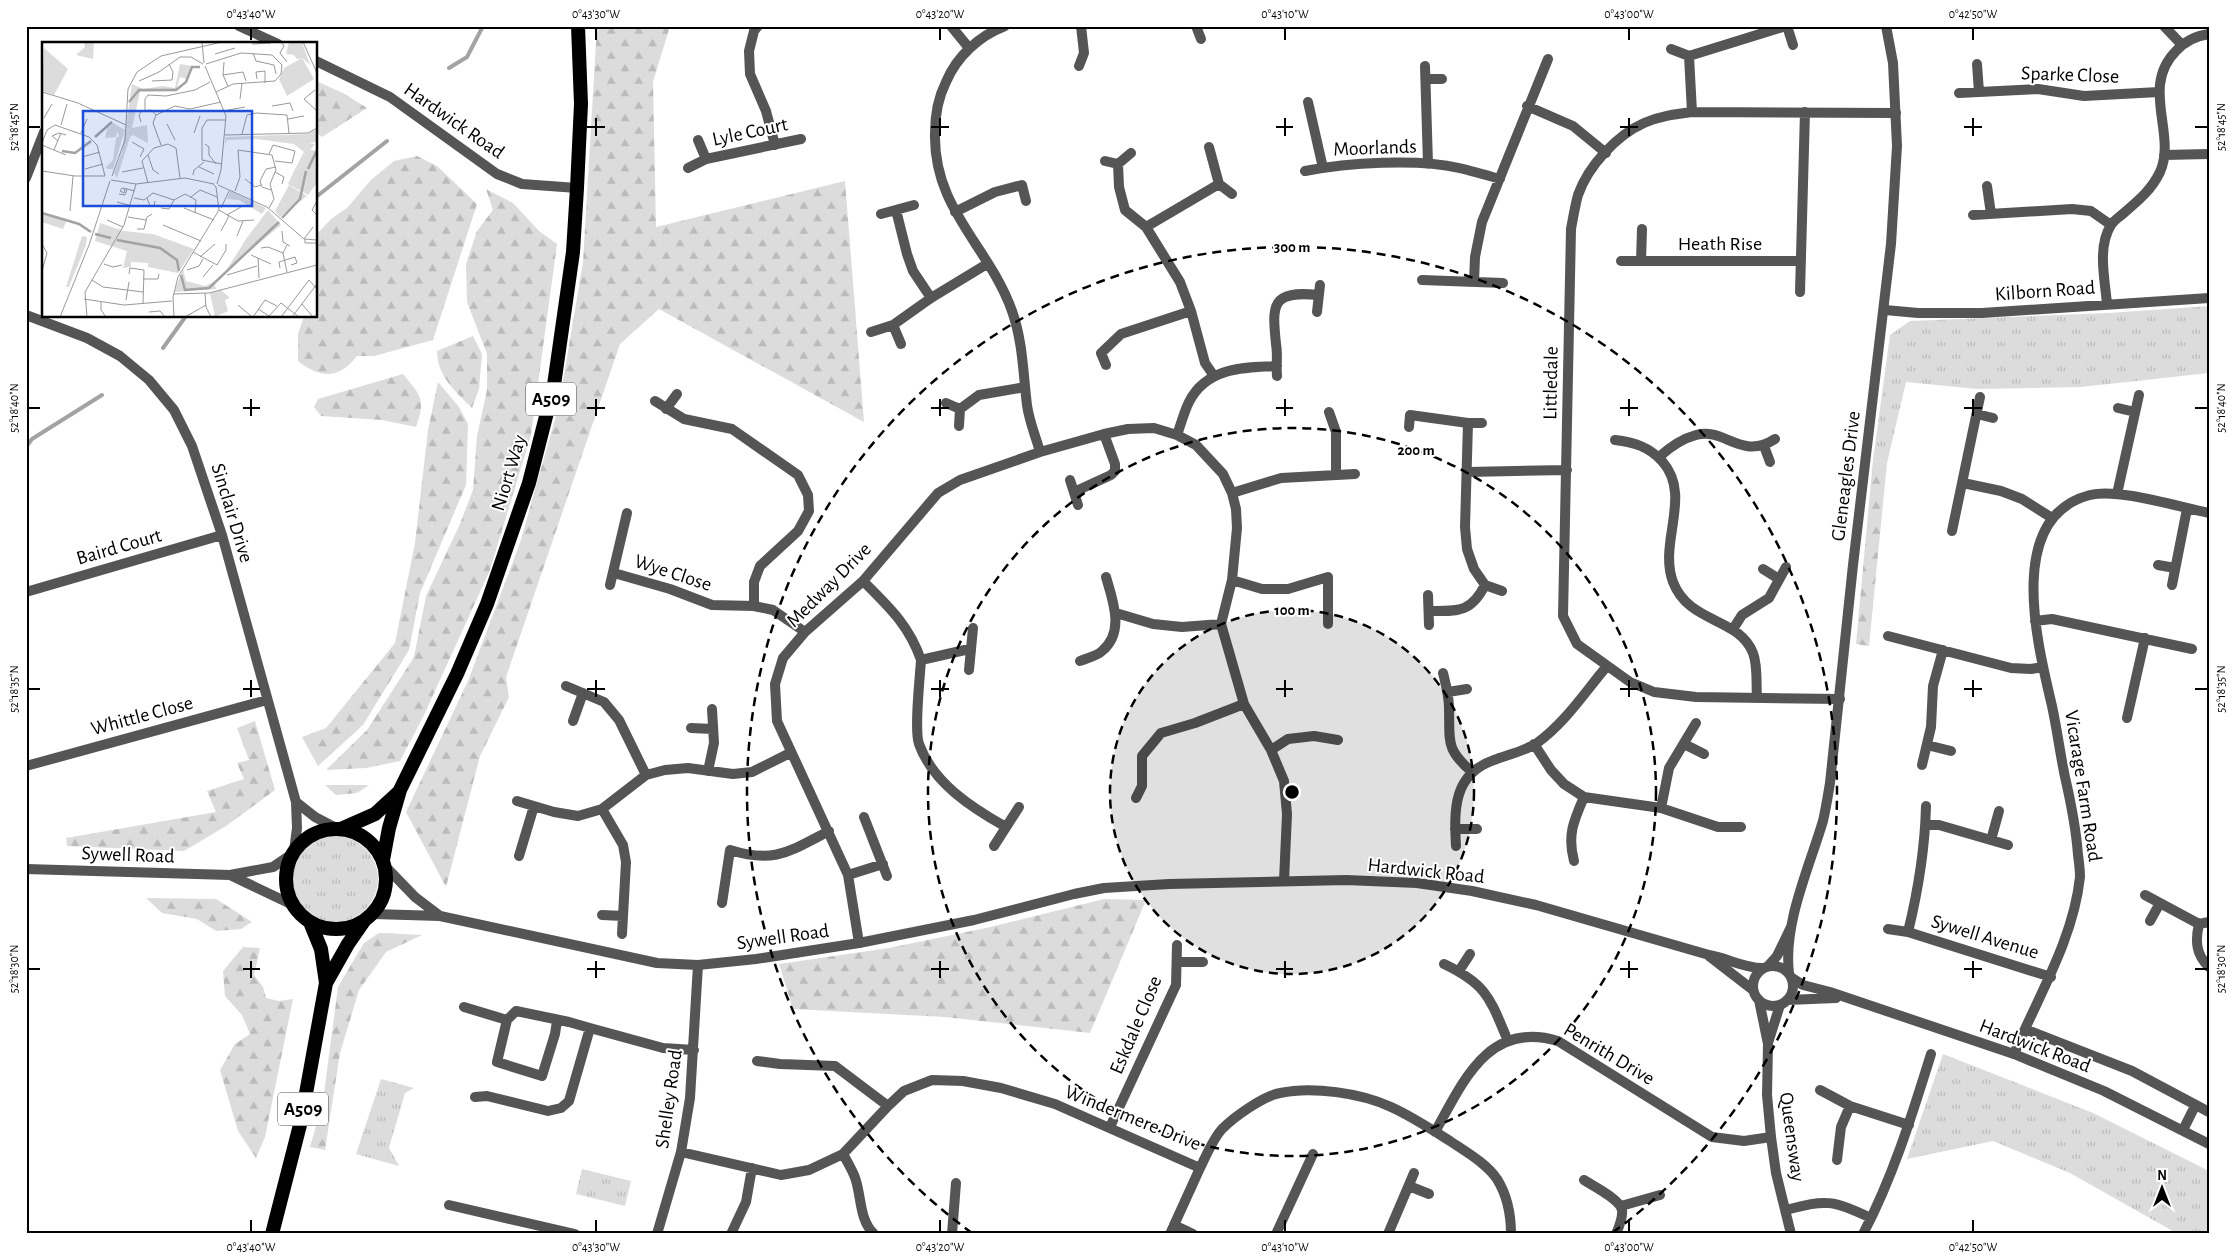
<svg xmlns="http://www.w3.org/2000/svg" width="2235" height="1260" font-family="'Alegreya Sans',sans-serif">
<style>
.grass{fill:url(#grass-tufts)}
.forest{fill:url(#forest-firs)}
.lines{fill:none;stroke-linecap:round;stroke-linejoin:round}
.stream{stroke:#a3a3a3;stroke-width:4}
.minor{stroke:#555;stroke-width:10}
.tertiary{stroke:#555;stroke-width:10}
.trunk{stroke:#000;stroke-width:14}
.ticks{fill:none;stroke:#000;stroke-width:2}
.ring{fill:none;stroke:#000;stroke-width:2.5;stroke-dasharray:9 6}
.labels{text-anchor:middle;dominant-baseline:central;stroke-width:4;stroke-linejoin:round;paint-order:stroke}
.shield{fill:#fff;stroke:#4c4c4c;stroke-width:1}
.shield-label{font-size:19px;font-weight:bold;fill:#000}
.street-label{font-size:20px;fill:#000;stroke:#fff}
.inset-river{fill:none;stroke:#a3a3a3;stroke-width:2.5}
.inset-road{fill:none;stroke:#999;stroke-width:1}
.view{fill:#1d4ed8;fill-opacity:0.15;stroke:#1d4ed8;stroke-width:2.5}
.inset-edge{fill:none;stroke:#000;stroke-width:2.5}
.centre{fill:#000;stroke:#fff;stroke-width:2.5}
.ring-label{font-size:15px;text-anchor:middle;font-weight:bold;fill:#000;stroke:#fff;stroke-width:4;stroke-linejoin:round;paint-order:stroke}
.neatline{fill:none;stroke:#000;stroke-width:2}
.ticks-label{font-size:12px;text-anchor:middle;fill:#000}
</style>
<defs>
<pattern id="grass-tufts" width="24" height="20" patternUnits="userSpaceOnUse" patternTransform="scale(1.25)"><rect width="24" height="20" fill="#dcdcdc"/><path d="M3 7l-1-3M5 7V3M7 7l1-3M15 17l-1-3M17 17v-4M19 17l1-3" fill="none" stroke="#bbb"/></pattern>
<pattern id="forest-firs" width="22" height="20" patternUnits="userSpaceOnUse" patternTransform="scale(1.25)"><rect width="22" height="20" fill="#dcdcdc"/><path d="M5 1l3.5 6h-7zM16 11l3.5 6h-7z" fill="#bbb"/></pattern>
</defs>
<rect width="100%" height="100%" fill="#fff"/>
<!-- grass -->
<path class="grass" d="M2209,306V373L2081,387L1977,389L1906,382L1887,463L1873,460L1890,335L1910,321L2109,313Z
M292 879a43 43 0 1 1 86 0a43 43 0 1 1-86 0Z
M1943,1054L2093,1113L2209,1171V1234H2178L2070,1173L1993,1141L1907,1159Z
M381,1079L414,1088L405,1093L389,1148L399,1166L356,1154Z
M582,1169L631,1181L625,1206L576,1194Z"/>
<!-- forest -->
<path class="forest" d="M597,26H670L653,82L656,227L845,181L864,422L659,309L620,344L506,677L509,697L480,756L446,887L406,812L468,681L520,543L559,405L583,262Z
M316,81L343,93L367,108L322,137L316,132Z
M417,156L437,166L477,204L433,340L374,356H357C339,379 321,379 298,361V334L304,316H316V235L331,219L347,208L371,180L394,161Z
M486,189L513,203L539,231L557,244L531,435L490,570L424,715L400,761L366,768L326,770L367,730L414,657L426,596L460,524L473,490L477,436L487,390V354L467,302L466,264L477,231L493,210Z
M473,336L482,354L479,389L472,408C455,391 437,376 437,351Z
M403,374C421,396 426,399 416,427L382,420L321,416L314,407L318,399Z
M438,382L459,407L468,424L466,485L420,593L409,650L363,725L318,766L302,737L326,728L395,643L415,543L428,430Z
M1873,460L1887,463L1869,646L1856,644Z
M255,721L275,790L226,826L184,851L67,846L66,838L216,812L207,791L244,779L237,763L249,760L237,728Z
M325,785H369L357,793L336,795Z
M146,898L216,899L252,922L241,929L216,931L197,919L162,913Z
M1104,899L1146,900L1090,1033L945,1017L793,1009L779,964L889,948L986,928Z
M379,933L422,935L386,952L359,990L340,1053L325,1150L310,1147L323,1101L338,987L364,943Z
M243,947L260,948L254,975L263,987L266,998L279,1001L293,999L265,1137L256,1158L238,1131L220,1070L235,1044L250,1034L242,1015L225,996L223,971Z"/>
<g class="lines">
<!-- stream -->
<path class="stream" d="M449,68L467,57L483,26
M316,197L387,141
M163,348L186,316
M26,447L32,439L102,395"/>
<!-- minor -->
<path class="minor" d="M239,26L278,44
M758,26L754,31L749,51L750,74L766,111L775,145
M951,26L969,48
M1005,26C979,36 957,56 946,82C938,98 935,115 935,133C933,209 989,246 1012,311C1023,342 1023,373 1027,405C1029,421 1036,437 1040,452
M1196,26L1201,39
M1787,26L1793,45
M2164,26L2182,45
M1671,49L1689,56L1786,26
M1689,56L1692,112
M316,61L390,97L497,174L522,184L577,188
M1977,64L1979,92
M1079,66L1084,53L1081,26
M1425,66L1428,164
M1426,79H1442
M1959,93L2038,89L2084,96L2159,92
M1308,102L1323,168
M1527,106L1573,126L1606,153
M698,140L706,159
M1209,147L1219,184L1232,194
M2164,155L2209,154
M1105,161L1118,164L1131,153
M1118,164L1119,187L1125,210L1146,227L1180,282L1191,311L1205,363L1214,376
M688,168L706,159L801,139
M1305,171C1346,163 1417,158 1459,168C1472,171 1486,175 1500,179
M26,178L44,132
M1987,186L1991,214
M896,210L907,254L913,271L931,298
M955,212L995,192L1022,185L1026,201
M881,214L914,205
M1973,215L2072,209L2091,211L2111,225
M1146,227L1219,184
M1621,261H1800
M1641,261L1642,229
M1422,280L1503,283
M1474,282L1475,257L1482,222L1548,59
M1800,292L1805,112
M2107,304C2105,280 2097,247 2111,225C2114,220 2121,216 2125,212C2139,200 2152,189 2160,172C2177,134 2140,87 2176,51C2185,41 2195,36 2209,34
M1885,310L1918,313H1982L2209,298
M1317,312L1320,285
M26,315L87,338L120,356L149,380L174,410L192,446L222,535L296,802L297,828L294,851
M893,325L901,344
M871,332L893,325L931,298L987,264
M1106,365L1101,353L1121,334L1191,311
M1277,376C1276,365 1278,355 1276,344C1272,305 1271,290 1318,295
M655,401L684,419L732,429L798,475L808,495L809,511L798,531L760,566L754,582V606
M946,403L960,409
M2118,408L2135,412
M666,409L677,394
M1329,412L1336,432V474
M1977,414L1993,418
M1468,423L1465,527L1467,549L1474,569L1485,585L1502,591
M959,426L960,409L979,395L1025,387
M1409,427L1410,415L1468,423H1482
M1177,435C1181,424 1184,412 1189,402C1206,368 1243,367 1277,366
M1615,440C1634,442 1649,447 1662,461C1693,496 1658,542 1673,582C1689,624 1739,617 1753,653C1758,666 1756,684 1757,698
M1764,446L1770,462
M1659,457C1670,447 1681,439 1696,435C1725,427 1741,461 1775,439
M1468,472L1567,470
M1070,480L1078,505
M1963,483L2001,491L2022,499L2052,518
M1074,492L1111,475L1115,471V464L1104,434
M1232,493L1281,478L1355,474
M2117,494L2139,395
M1952,531L1980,397
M2158,565L2175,568
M1763,569L1779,579
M614,573L670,589L712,605L754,606L773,610L805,632
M1232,580L1262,589H1288L1328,577V624
M863,581C888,606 909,625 921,660C920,677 914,730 919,744C933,783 972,808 1006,827
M610,585L627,513
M2172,585L2187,509
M26,592L222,535
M1428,595L1429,625
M1429,611C1458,611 1471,613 1485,585
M1116,613L1153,624L1182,627L1221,624
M2035,621L2052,619L2192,649
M1733,629L1742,615L1769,598L1786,567
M1888,636L2011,668L2031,669L2042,667
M921,660L965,650L971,651
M1080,661C1087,658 1097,656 1102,651C1125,632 1113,601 1106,577
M969,670L973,628
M1443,673C1446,685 1449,696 1449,708C1450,741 1445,749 1472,772
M566,686L604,702L619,720L646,775
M1448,692L1467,689
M1840,699L1696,697L1654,692L1630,682L1577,644L1563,616L1571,229C1573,218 1575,206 1578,195C1588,166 1617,135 1644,123C1660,116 1676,114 1692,112L1896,113
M2127,718L2145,638
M573,721L583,693
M691,728L713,729
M1534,744L1551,770L1564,784L1584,797L1661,808L1718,827H1741
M1684,744L1704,754
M1927,745L1951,751
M1271,750L1288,739L1314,736L1338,740
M1922,765L1931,727L1933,686L1943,650
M26,766L267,700
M708,771L714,743L712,709
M1136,798L1142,786V756L1161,733L1195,723L1244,704
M517,801L554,812L578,816L602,809L646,775L665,770L688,768L733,774L752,772L790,753
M296,802L315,817L338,829
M1661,808L1669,768L1696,723
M602,809L623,845L626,862L622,934
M864,817L887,876
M1926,825H1939L2008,845
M1455,829H1477
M1991,840L1999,811
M994,846L1019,807
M1456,846C1454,810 1453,774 1494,760C1507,755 1525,751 1537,743C1565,723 1585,692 1607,666
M519,856L534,806
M1574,861C1567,835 1574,820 1584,797
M848,875L883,864
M2145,895L2199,924C2195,941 2196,955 2209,967
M722,903L730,850C775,864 790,851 829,831
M602,915L623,916
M2150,921L2160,903
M2199,924L2209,922
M1888,929L1908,932L2051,977
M1908,932C1918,891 1925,847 1926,806
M859,943L848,875L777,721L775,684L783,658L805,632L863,581L938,493L960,480L1040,452L1104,434L1128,429L1154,428L1177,435L1196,445L1223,474L1232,493L1236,509L1237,528L1232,580L1221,624L1244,704L1271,750L1284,781L1287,814L1284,881
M1178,962H1203
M1444,964C1488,985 1490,999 1508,1041
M1459,971L1470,954
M464,1007L507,1020
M557,1021L555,1034L542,1076L497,1062L507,1020L516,1011L569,1022L590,1028
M2025,1029L2132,1071L2209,1112
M2014,1054C2038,996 2073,941 2080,877C2080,870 2079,862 2078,855C2076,828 2071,803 2065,777C2060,753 2057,729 2052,706C2038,646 2004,517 2090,495C2119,488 2178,507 2209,513
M757,1061L780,1064L835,1066L888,1106
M1820,1090L1850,1106L1909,1125
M475,1097L487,1096L548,1111L561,1108L569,1101L590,1028L663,1048L694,1050
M1110,1127L1176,985L1177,945
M2183,1130L2195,1106
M1435,1132C1463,1082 1488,1020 1558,1041L1712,1137L1744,1141L1771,1137
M681,1152L781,1175L809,1170L843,1154L888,1106L904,1091L932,1080L963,1081L1001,1088L1055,1104L1200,1168C1206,1156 1213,1139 1222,1129C1234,1117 1263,1096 1280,1093C1312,1086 1361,1093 1391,1107C1411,1116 1431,1129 1450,1141C1466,1152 1486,1163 1497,1179C1507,1195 1511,1216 1511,1234
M843,1154C847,1161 851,1168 854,1175C862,1193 858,1219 874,1234
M1837,1160L1841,1127L1850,1106
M1584,1180C1593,1186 1620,1199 1622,1210C1623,1218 1619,1227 1616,1234
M1409,1186L1429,1194
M449,1205L575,1234
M1621,1206L1660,1195
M1786,1210C1827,1199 1832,1200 1871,1218
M1174,1225L1193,1234
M657,1234L681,1152L690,1098L698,965
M731,1234L746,1202L752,1168
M952,1234L956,1183
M1170,1234L1200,1168
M1276,1234L1313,1154
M1388,1234L1414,1173
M1863,1234C1893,1177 1912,1115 1931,1054"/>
<!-- tertiary -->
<path class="tertiary" d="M385,866L415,897L440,916
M26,869L230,875L273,867L292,854
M230,875L293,905
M373,914L440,916L657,963L698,965L756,959L859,943L974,920L1074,894L1104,888L1169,884L1346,880L1417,883L1472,891L1536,905L1709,955C1727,958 1744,968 1762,968
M1709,956L1753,990
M1753 986a20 20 0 1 1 40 0a20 20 0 1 1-40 0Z
M1768,966L1777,956L1791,927
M1789,973C1783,924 1809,868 1823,821C1826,808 1828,795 1830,783L1853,565L1891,244L1897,146L1893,63L1886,26
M1792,978L1803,985L1830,992L2014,1054L2104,1091L2209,1144
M1759,1000L1768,1044L1767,1095L1771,1137L1776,1173L1791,1234
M1787,1000L1836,998
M1768,1043L1780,1005"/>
<!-- trunk -->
<path class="trunk" d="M341,829L375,814L399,792
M286 879a50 50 0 1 1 100 0a50 50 0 1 1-100 0Z
M383,860L389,828L400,790L457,674L487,604L529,483L554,385L573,252L577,188L581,104L578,26
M310,922L321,949L326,983
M272,1234L301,1121L326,983L348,944L364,921"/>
</g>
<!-- ticks -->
<path class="ticks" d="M251,28V40M596,28V40M940,28V40M1285,28V40M1629,28V40M1973,28V40M596,118V136M940,118V136M1285,118V136M1629,118V136M1973,118V136M28,127H40M587,127H605M931,127H949M1276,127H1293M1620,127H1638M1964,127H1982M2195,127H2208M251,399V416M596,399V416M940,399V416M1285,399V416M1629,399V416M1973,399V416M28,408H40M243,408H260M587,408H605M931,408H949M1276,408H1293M1620,408H1638M1964,408H1982M2195,408H2208M251,680V697M596,680V697M940,680V697M1285,680V697M1629,680V697M1973,680V697M28,689H40M243,689H260M587,689H605M931,689H949M1276,689H1293M1620,689H1638M1964,689H1982M2195,689H2208M251,961V978M596,961V978M940,961V978M1285,961V978M1629,961V978M1973,961V978M28,969H40M243,969H260M587,969H605M931,969H949M1276,969H1293M1620,969H1638M1964,969H1982M2195,969H2208M251,1220V1232M596,1220V1232M940,1220V1232M1285,1220V1232M1629,1220V1232M1973,1220V1232"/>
<!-- distance rings -->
<circle cx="1292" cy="792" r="182" fill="#000" fill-opacity=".12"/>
<g class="ring">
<circle cx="1292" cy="792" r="182"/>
<circle cx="1292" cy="792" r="364"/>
<path d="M972 1233A545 545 0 1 1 1612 1233"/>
</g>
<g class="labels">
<!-- shield labels -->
<g class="shield">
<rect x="526" y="382.5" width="50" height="33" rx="4"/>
<rect x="278" y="1092.5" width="50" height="33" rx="4"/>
</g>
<g class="shield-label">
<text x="551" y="399">A509</text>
<text x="303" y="1109">A509</text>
</g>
<!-- street labels -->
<g class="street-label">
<text transform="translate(2070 75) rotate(2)">Sparke Close</text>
<text transform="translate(454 121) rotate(35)">Hardwick Road</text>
<text transform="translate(750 132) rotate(-12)">Lyle Court</text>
<text transform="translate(1375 148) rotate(-2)">Moorlands</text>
<text x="1720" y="244">Heath Rise</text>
<text transform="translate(2045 291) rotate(-4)">Kilborn Road</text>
<text transform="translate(1551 383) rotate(-89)">Littledale</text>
<text transform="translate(509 473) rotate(-73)">Niort Way</text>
<text transform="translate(1846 476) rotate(-83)">Gleneagles Drive</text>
<text transform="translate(232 513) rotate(73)">Sinclair Drive</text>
<text transform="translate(119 547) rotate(-16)">Baird Court</text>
<text transform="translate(673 573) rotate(18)">Wye Close</text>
<text transform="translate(829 585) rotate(-45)">Medway Drive</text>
<text transform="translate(142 716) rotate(-15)">Whittle Close</text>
<text transform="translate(2083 786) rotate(81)">Vicarage Farm Road</text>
<text transform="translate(128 855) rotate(2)">Sywell Road</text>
<text transform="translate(1426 871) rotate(6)">Hardwick Road</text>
<text transform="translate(783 937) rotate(-8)">Sywell Road</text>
<text transform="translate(1985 937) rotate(17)">Sywell Avenue</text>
<text transform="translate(1136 1025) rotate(-67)">Eskdale Close</text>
<text transform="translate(2035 1046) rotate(21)">Hardwick Road</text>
<text transform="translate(1609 1054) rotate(31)">Penrith Drive</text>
<text transform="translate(669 1099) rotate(-82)">Shelley Road</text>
<text transform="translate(1133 1118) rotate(22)">Windermere Drive</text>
<text transform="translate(1792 1137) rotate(82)">Queensway</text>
</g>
</g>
<!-- overview -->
<g transform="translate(42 42)">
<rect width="275" height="275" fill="#fff"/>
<path d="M42,0H52L51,17L34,13L43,5ZM2,6L26,27L12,53L0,49ZM275,87V100L266,101L258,126L252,129L262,110L252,102L214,97L185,98L183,104L184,95L265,92ZM247,143L265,154L238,175L233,169ZM188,149L224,166L220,172L197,158L185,157ZM226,168L239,183L184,229L204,197ZM58,181L82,189L111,192L152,207L136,231L106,225V221L89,220V225L81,226L85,209L53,199ZM141,227L144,239L163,244L172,240L174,247L132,250ZM179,248L188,256L183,258L186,269L173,275L168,251Z" fill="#dcdcdc"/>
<path d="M247,0H260L268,23L260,16L255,17L252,13L244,12ZM138,22L150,24L145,37L138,35L134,49L98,50L90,86L105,83L106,101L91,93L88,95L75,136L72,131L80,110L90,42L101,47L120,44L133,46ZM71,81L83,88L71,127H65L64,125L71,118L74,96L77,94L75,89L74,95L63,96L65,87ZM266,101L273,102L268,108L275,109V141L266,153L246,142L252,129L258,126ZM0,171L25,178L21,187L0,180ZM40,194L45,195L44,203L27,245H24Z" fill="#dcdcdc"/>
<path d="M260,16L272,37L245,54L237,37L242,26Z" fill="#dcdcdc"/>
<path class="inset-river" d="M87,60L97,48H134L144,40L150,25H158M53,95L70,80M20,109L33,111L49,99M266,127L275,108M0,171L37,182L49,190M240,176L258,157L264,129M53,192L69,196M75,198L118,206L135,218L137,229M139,233L143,248L167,246L237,180"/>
<path class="inset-road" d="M160,0L162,21M239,0L242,4L238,11L245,20M261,0L275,31M210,2L229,1M211,11L214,19L232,23L234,32M173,12L193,6M182,20L181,33L186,44M164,22L199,11L230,13L240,23L239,32L233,39L191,42L174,50M163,24L184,74L179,128L175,142M181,33L201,30L204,39M215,37L214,30L223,29V41M97,39L117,30L138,15H149L161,22M110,39L130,38L131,30L127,22M273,48L262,57L275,69M0,50L36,61L84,83M198,57L200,41M230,64L248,61L251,69M103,68V57L106,53L124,54L153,48L168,40M186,68L203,65M2,76L10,62M246,77L262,74M99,80L97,73L100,69L109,68L114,73M125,82L133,98M19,83L25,62M39,91L45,77M152,91L158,74M200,92L205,73L214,71L245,73L247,91M183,93L266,91L275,86M16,99L10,94L17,91L24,93M90,100L102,107L98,115M0,101L5,88L13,83L47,95L55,103L63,134M163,102L167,105V113L174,122M0,103L24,113M119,103L111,81L114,73L133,64L148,67L179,60M12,108L19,91M227,112L231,103L253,109L250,121L233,119M106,113L111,128L117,132M40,115L58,110M180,122L160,118V86L165,78H184M157,125L172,132M43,127L61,122M0,129L33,134H63M80,130L101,126M233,130L242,135L240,142M151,133L152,128L162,120M70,134L83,98L86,47L95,30L119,14L180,0M203,137L213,145L219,143M69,138L94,142L143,136L172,142M106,141L100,119L112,106L126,102L134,106L138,136M176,143L225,165L262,197L275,198M83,146L82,151L78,149L80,146L85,147M229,148L220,145L218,139L224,127L234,125M193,149L198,135L196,108L230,113L234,128L228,142L232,157L227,166M77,152L83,153L85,147L93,149M149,155L158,148L175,155M92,156L102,158L111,151L132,158L143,152L154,158L153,171M105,156L108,164H112L113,159M275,159L270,168L275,173M75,160L90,164M119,166L127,167L132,158M142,166L172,178M179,166L187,149M177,168L196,179L212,178M28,169L31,134M185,173L199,165M86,175L104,178M65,178L81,185M121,183L159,199M95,187H102L105,175L110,172M179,189L187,174M240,189L241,200L248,204M195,194L201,179M262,197L271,185M263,197V201H275M0,202L5,211L0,229M245,203L241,211L245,230M219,206L226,205L241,211M151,210L175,223L184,208V202M209,213L229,222M158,215L173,202M216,216L217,236M62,222L71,225L80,223M238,226L237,220L253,215L255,221L249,223M145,228L157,224L161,217M87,232L88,226L102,228L101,262M185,233L215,224M161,235L171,223M101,237H116L117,232M50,238L61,245L101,250M163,251L164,265L169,275M131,252L167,251L275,223M42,257L82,263L130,259M84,258L87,240M59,260V268L64,275M260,262L271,275M196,263L210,275M216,267L227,274L239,261L257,275M107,270L118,269L123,275M18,275L47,203L68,139M45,275L43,250L82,183L94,142M132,275L131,255L136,235L177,168L174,145L170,141M143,275L164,263M211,275L223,258L235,264M239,275L267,238L275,247M250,275L275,242"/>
<path class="view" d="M41,69H210V164H41Z"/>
<rect width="275" height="275" class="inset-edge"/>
</g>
<circle cx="1292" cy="792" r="8" class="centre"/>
<g class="ring-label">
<text x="1292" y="252">300 m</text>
<text x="1416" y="455">200 m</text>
<text x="1292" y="615">100 m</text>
</g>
<!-- border -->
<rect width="2235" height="1260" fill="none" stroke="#ffffff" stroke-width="55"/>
<!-- north arrow -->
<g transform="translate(2162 1188)" stroke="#ffffff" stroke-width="4" paint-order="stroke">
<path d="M0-4L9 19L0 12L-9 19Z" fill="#000000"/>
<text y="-8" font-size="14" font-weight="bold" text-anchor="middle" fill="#000000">N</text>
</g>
<rect x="28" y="28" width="2180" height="1204" class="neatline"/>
<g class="ticks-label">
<text x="251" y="18">0°43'40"W</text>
<text x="596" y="18">0°43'30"W</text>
<text x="940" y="18">0°43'20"W</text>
<text x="1285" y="18">0°43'10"W</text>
<text x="1629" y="18">0°43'00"W</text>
<text x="1973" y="18">0°42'50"W</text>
<text transform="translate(14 127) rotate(-90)" y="4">52°18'45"N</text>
<text transform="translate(2221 127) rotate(-90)" y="4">52°18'45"N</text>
<text transform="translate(14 408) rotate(-90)" y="4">52°18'40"N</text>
<text transform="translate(2221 408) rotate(-90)" y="4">52°18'40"N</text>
<text transform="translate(14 689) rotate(-90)" y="4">52°18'35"N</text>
<text transform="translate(2221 689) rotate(-90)" y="4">52°18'35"N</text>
<text transform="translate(14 969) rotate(-90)" y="4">52°18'30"N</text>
<text transform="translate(2221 969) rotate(-90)" y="4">52°18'30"N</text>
<text x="251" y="1251">0°43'40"W</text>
<text x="596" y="1251">0°43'30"W</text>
<text x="940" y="1251">0°43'20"W</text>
<text x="1285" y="1251">0°43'10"W</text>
<text x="1629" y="1251">0°43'00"W</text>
<text x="1973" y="1251">0°42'50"W</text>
</g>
</svg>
